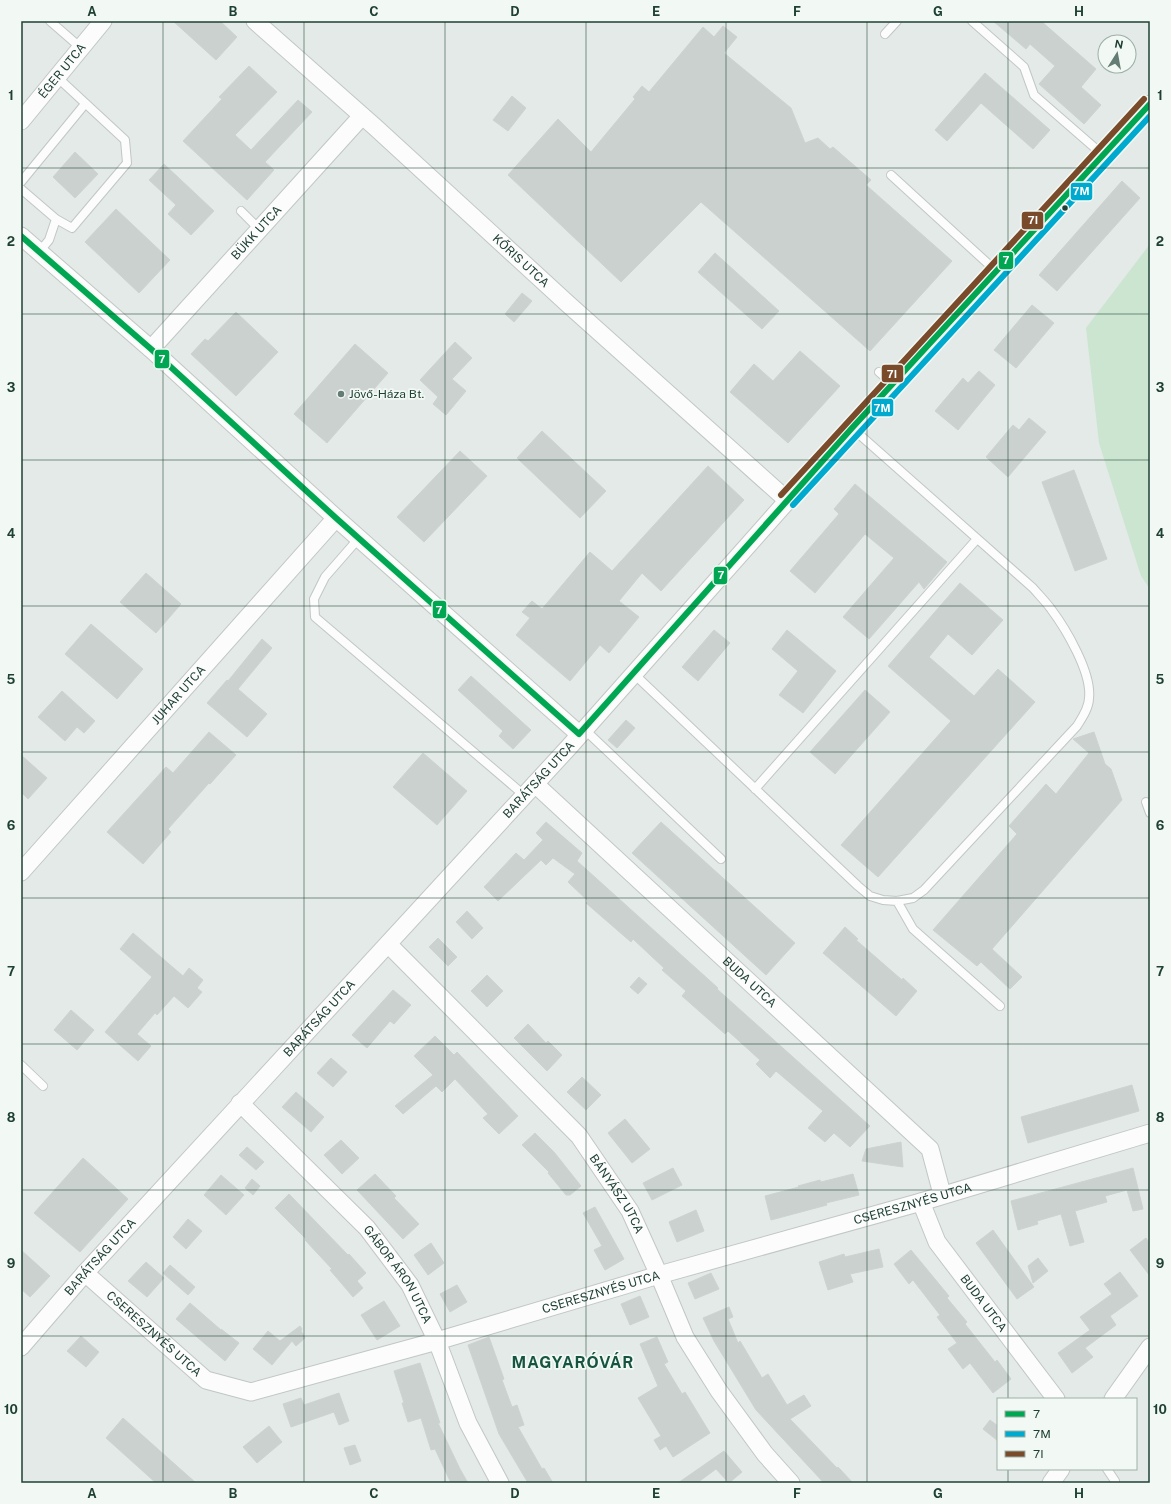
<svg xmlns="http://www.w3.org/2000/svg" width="1171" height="1504" font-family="'Public Sans',sans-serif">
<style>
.green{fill:#cbe5d1}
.building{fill:#cad1ce;stroke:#ccd3d0}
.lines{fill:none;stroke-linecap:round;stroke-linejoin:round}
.lane-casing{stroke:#c1c7c4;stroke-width:10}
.street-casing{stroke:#c1c7c4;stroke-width:19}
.lane{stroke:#fbfcfb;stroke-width:8}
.street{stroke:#fbfcfb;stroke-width:17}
.bus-1-casing{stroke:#f2f9f5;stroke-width:9}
.bus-2-casing{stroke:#f2f9f5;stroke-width:9}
.bus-3-casing{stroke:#f2f9f5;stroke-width:9}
.bus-1{stroke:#00a651;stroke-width:6}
.bus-2{stroke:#00a9ce;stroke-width:6}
.bus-3{stroke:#7a4b2a;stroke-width:6}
.grid{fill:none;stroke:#1f4034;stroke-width:1;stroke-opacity:0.55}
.bus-dot{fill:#1f4034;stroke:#f2f9f5;stroke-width:1.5}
.poi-dot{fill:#647c73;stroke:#f2f9f5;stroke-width:1.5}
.labels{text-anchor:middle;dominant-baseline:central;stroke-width:3.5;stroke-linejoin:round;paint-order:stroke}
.street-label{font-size:12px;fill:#1f4034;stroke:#f2f9f5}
.poi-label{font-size:12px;fill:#1f4034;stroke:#f2f9f5;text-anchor:start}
.district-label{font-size:16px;font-weight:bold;letter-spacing:1px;fill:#185541;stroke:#f2f9f5}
.line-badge{stroke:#f2f9f5;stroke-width:1.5}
.badge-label{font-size:11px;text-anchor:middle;font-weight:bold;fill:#fff}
.neatline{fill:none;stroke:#1f4034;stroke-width:1.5}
.grid-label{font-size:13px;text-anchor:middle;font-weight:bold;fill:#1f4034}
</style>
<rect width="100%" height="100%" fill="#e4eae7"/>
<!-- green -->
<path class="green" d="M1150,244V589L1141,576L1099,443L1086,328Z"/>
<!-- building -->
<path class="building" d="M173,21H220L237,37L216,60Z
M993,21H1041L1096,69L1081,87L1101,105L1084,124L1039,84L1055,66L1030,44L1026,49Z
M723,26L737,37L724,53L791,108L805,143L818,138L830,149L833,147L871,180L866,185L952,261L870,351L701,202L621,282L508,175L558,119L591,152L635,99L633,97L642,86L649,92L703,27L714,37Z
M249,66L277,92L235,135L251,150L298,100L312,112L265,162L274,170L247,200L183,141L222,99L219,97Z
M985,73L1050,130L1033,149L981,103L947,141L935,130Z
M512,96L526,108L508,131L493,120Z
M75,152L98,174L75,198L53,177Z
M164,164L214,211L191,235L168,214L176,205L149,180Z
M1122,181L1140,198L1057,291L1039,275Z
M116,209L170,260L139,293L85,242Z
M715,253L779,311L762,329L698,272Z
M522,293L532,301L514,322L505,314Z
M1032,305L1054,323L1016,368L994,350Z
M236,312L278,352L236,396L191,354L205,339L208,341Z
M455,342L472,358L452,379L466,391L446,415L433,404L438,397L420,380Z
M355,344L388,373L327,443L294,414Z
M800,351L840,386L788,443L730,392L754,364L773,381Z
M979,371L995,385L958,430L935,411L963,378L968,383Z
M1029,418L1046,432L1008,477L986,457L1013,425L1019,430Z
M542,431L606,491L580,518L517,458Z
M460,451L487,476L424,542L397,517Z
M708,466L744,500L661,591L642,573L619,601L639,617L609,653L600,645L570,681L516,635L530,618L522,612L532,601L542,609L590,552L612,571Z
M1074,470L1107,559L1075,571L1042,482Z
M855,484L947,562L924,589L919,582L869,639L843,617L894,558L865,534L815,593L790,571L839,514L834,509Z
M146,573L181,604L156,633L120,602Z
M960,583L1003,620L972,655L948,634L929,657L974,696L998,669L1035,702L878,877L841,845L951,721L888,666Z
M91,624L143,669L117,699L65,654Z
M714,630L730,643L698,681L682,667Z
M787,630L836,671L803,713L779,695L798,671L772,649Z
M262,639L272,648L238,689L267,714L247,737L207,703L227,680L228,681Z
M471,676L531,730L513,749L499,736L503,731L458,690Z
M865,690L890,712L835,774L810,752Z
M62,691L95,721L84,733L77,727L65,741L38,717Z
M626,720L635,728L617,748L608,740Z
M209,732L236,755L210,784L209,783L168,829L171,832L143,864L107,832L166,767L173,773Z
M1094,732L1105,764L1111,769L1122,800L992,949L1022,977L1010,989L981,962L977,966L933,930L1017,834L1009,826L1046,784L1056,794L1089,753L1073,739Z
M423,753L467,791L437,825L393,787Z
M21,755L47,778L28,799L21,792Z
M546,822L582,853L577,861L718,988L717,989L870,1126L850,1147L834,1133L825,1142L808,1128L823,1111L776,1071L770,1078L756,1064L760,1060L728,1031L725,1034L682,996L686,991L662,970L664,968L633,939L631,942L586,903L588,901L568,882L575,874L553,858L546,865L541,860L498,901L484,887L516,853L524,860L543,840L536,833Z
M661,822L795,943L766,975L632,853Z
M467,911L483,928L472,939L456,922Z
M845,927L858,939L856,940L902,980L903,978L917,991L896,1016L823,953Z
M133,933L183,976L189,968L203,980L197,988L202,992L188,1008L174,996L157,1015L155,1013L137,1034L151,1046L138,1061L105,1032L152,977L120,949Z
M438,938L457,957L448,966L429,947Z
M487,975L503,991L487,1007L471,991Z
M639,977L647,984L638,994L630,987Z
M393,990L411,1005L394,1024L390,1021L367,1048L352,1035Z
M71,1010L94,1030L77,1050L54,1030Z
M528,1024L546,1043L548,1041L562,1055L547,1071L514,1038Z
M435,1036L454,1055L457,1052L518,1116L499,1134L483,1118L488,1114L455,1079L442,1092L436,1086L403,1114L395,1106L433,1075L414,1056Z
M331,1058L347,1072L333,1087L317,1073Z
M582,1077L601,1095L586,1110L567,1092Z
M1132,1085L1139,1111L1028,1143L1021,1117Z
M296,1092L324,1117L311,1132L282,1107Z
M625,1119L650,1149L632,1163L608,1133Z
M535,1133L554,1152L581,1186L570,1195H566L548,1173L549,1172L522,1145Z
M341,1140L359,1158L342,1174L324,1155Z
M901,1142L903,1167L862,1161L866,1149Z
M247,1147L264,1162L256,1170L239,1155Z
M83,1158L128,1199L80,1252L34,1213Z
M673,1168L682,1185L652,1200L643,1183Z
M1133,1168L1143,1209L1133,1211L1127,1190L1105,1196L1107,1202L1075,1211L1084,1242L1070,1246L1061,1214L1037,1221L1038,1224L1018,1230L1011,1201Z
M375,1174L396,1196L394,1198L419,1224L403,1239L357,1190Z
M853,1174L859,1195L826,1203L827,1205L771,1220L765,1196L799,1187L798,1186L820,1180L821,1182Z
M221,1175L244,1195L226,1215L204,1195Z
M252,1179L260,1186L253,1195L245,1188Z
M289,1194L348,1255L349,1254L366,1273L357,1281L363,1288L353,1297L330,1270L332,1269L305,1240L306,1239L275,1208Z
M595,1207L624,1259L605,1270L594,1250L602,1246L583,1213Z
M696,1210L704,1231L677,1242L669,1222Z
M188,1219L202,1231L186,1249L173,1237Z
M993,1230L1034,1287L1017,1299L976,1243Z
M1146,1238L1150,1244V1276L1130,1250Z
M431,1243L444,1263L428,1275L414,1255Z
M879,1249L883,1267L850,1274L853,1282L828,1290L819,1262L844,1254L845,1257Z
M21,1250L50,1276L30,1297L21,1289Z
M911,1250L949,1296L947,1298L967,1322L965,1324L995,1362L997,1360L1011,1379L993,1393L970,1363L963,1369L948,1349L957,1343L937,1317L940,1315L913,1280L909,1284L894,1264Z
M1038,1258L1048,1271L1033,1283L1028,1266Z
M146,1262L164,1278L147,1297L128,1281Z
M170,1265L195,1287L188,1295L163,1273Z
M1120,1272L1138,1296L1110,1316L1116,1325L1085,1348L1093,1357L1072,1373L1058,1353L1090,1330L1080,1317L1112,1294L1104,1284Z
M711,1273L719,1289L695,1299L688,1283Z
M457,1285L467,1302L450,1312L440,1294Z
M640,1296L649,1317L630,1325L621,1304Z
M384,1301L400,1326L377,1340L361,1315Z
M190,1303L221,1330V1329L239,1343L225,1361L176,1319Z
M729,1307L733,1317L728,1319L738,1343L740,1341L762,1378L768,1374L787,1405L804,1395L811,1406L790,1419L837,1468L838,1467L853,1483H824L756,1410L714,1341L703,1318Z
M300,1326L302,1329L301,1331L305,1338L296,1346L292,1341L272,1365L253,1349L268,1331L280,1341Z
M81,1336L99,1352L86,1367L67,1351Z
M489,1337L504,1379L502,1380L512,1407L517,1405L524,1425L518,1427L542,1469L544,1468L553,1483H528L499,1434L468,1345Z
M657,1337L668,1362L664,1364L682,1394L685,1392L710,1433L673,1457L666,1446L660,1450L654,1440L661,1436L638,1398L658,1386L640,1344Z
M420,1363L440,1423H438L460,1469L468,1483H451L435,1449L431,1450L421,1418L408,1422L402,1403H404L394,1371Z
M339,1393L349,1421L339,1425L334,1412L291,1427L283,1404L301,1398L304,1405Z
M123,1418L196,1483H156L106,1438Z
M990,1420L998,1426V1441L983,1429Z
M269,1426L282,1442L257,1463L243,1447Z
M355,1445L361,1461L350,1465L344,1448Z
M724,1451L742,1472L729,1483L716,1469L697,1483H678Z"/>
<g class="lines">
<!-- lane casing -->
<g class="lane-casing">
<path id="lane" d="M50,21L81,48
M972,21L1024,67L1034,95L1103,155
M885,34L897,21
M891,175L996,271
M21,182L85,104
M21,189L56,219
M241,211L259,229
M39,252L49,240L56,219L72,228L127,163L125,140L57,77
M879,372L893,384
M359,538L325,577L314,599L315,617L524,795
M634,674L858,886L870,896L883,900L897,901L913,898L924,890L1077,726C1082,718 1089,708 1089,698C1092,673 1066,629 1051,609C1046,602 1039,595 1033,588L852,428
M584,729L721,859
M755,789L977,539
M1146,802L1150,813
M897,901L913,929L1000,1006
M21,1065L43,1086
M1107,1469L1115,1481V1483"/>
</g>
<!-- street casing -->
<g class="street-casing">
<g id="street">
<path id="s1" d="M255,21L375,127L568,304L787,500"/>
<path id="s2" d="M21,121L103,21"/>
<path d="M21,236L151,349L336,518L579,734"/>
<path id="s3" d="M151,349L362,116"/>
<path id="s4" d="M535,784L930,1149L942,1194"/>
<path id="s5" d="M21,872L336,518"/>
<path id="s6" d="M388,944L579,1136L630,1211L659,1275L685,1337L719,1391L765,1454L791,1483"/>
<path id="s7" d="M240,1103L367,1228L410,1285L437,1341L468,1423L500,1483"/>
<path id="s8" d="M921,1202L937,1242L1056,1399"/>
<path id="s9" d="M85,1273L206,1380L251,1392L437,1341L659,1275L921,1202L1150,1133"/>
<path id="s10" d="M21,1347L85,1273L569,747L852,428L1150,104"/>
<path d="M1113,1399L1150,1347"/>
<path d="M1051,1483L1061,1469"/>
</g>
</g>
<!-- lane -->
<use href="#lane" class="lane"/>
<!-- street -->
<use href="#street" class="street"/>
<!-- bus-1 casing -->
<g class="bus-1-casing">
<path id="bus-1" d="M21,236L151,349L336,518L579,734
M579,734L852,428L1150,104"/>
</g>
<!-- bus-2 casing -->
<g class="bus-2-casing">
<path id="bus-2" d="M793,505L1150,116"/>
</g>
<!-- bus-3 casing -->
<g class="bus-3-casing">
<path id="bus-3" d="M781,495L1144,99"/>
</g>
<!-- bus-1 -->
<use href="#bus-1" class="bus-1"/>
<!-- bus-2 -->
<use href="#bus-2" class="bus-2"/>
<!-- bus-3 -->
<use href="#bus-3" class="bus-3"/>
</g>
<!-- grid -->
<path class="grid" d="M163,21V1483M304,21V1483M445,21V1483M586,21V1483M726,21V1483M867,21V1483M1008,21V1399M21,168H1150M21,314H1150M21,460H1150M21,606H1150M21,752H1150M21,898H1150M21,1044H1150M21,1190H1150M21,1336H1150M1008,1469V1483"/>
<!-- markers -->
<circle class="bus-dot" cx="1065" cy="208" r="3.5"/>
<circle class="poi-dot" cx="341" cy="394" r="4"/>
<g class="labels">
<!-- street labels -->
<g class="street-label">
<text stroke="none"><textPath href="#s2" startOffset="65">ÉGER UTCA</textPath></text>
<text stroke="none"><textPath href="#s3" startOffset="157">BÜKK UTCA</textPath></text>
<text stroke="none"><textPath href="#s1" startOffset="358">KŐRIS UTCA</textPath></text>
<text stroke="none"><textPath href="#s5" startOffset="237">JUHAR UTCA</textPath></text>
<text stroke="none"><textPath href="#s10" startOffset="768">BARÁTSÁG UTCA</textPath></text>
<text stroke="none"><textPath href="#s4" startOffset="292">BUDA UTCA</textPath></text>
<text stroke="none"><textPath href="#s10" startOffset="444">BARÁTSÁG UTCA</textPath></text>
<text stroke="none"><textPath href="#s6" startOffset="340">BÁNYÁSZ UTCA</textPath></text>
<text stroke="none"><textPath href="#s9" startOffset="896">CSERESZNYÉS UTCA</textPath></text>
<text stroke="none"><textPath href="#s10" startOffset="120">BARÁTSÁG UTCA</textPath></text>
<text stroke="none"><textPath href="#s7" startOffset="234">GÁBOR ÁRON UTCA</textPath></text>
<text stroke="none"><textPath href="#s9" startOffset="572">CSERESZNYÉS UTCA</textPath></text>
<text stroke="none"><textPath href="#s8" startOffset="120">BUDA UTCA</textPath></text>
<text stroke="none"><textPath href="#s9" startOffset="92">CSERESZNYÉS UTCA</textPath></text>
</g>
<!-- poi labels -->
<g class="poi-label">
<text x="349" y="394">Jövő-Háza Bt.</text>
</g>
<!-- district labels -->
<g class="district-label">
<text x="573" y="1362">MAGYARÓVÁR</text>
</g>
</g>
<g class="line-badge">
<rect x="1070" y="182" width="23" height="19" rx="4" fill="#00a9ce"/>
<rect x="1021" y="211" width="23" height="19" rx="4" fill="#7a4b2a"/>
<rect x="998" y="251" width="16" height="19" rx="4" fill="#00a651"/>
<rect x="154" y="349" width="16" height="20" rx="4" fill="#00a651"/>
<rect x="881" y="364" width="23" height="19" rx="4" fill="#7a4b2a"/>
<rect x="871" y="398" width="23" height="19" rx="4" fill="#00a9ce"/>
<rect x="713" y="566" width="15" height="19" rx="4" fill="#00a651"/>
<rect x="432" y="600" width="15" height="19" rx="4" fill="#00a651"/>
</g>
<g class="badge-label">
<text x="1081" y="195">7M</text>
<text x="1033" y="224">7I</text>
<text x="1006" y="264">7</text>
<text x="162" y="363">7</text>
<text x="892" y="378">7I</text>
<text x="882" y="412">7M</text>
<text x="721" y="579">7</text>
<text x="439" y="614">7</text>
</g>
<!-- border -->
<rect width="1171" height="1504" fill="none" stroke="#f2f9f5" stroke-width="44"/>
<!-- legend -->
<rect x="997" y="1398" width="140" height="72" fill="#f2f9f5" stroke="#9eafa8"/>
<rect x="1005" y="1411" width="20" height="6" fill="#00a651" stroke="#9eafa8"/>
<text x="1033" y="1418" font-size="12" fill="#1f4034">7</text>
<rect x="1005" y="1431" width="20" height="6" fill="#00a9ce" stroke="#9eafa8"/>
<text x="1033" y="1438" font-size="12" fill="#1f4034">7M</text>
<rect x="1005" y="1451" width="20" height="6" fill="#7a4b2a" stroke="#9eafa8"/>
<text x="1033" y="1458" font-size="12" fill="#1f4034">7I</text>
<!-- north arrow -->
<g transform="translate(1117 54) rotate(11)"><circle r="19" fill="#f2f9f5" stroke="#9eafa8"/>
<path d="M0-3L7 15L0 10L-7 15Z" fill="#647c73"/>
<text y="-6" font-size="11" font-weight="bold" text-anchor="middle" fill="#1f4034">N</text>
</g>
<rect x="22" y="22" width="1127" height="1460" class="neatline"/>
<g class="grid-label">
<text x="92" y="16">A</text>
<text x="233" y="16">B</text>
<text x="374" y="16">C</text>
<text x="515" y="16">D</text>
<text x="656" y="16">E</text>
<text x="797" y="16">F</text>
<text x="938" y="16">G</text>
<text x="1079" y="16">H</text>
<text x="11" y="100">1</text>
<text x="1160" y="100">1</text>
<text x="11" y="246">2</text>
<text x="1160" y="246">2</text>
<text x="11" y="392">3</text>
<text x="1160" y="392">3</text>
<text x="11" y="538">4</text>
<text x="1160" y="538">4</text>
<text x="11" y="684">5</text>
<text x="1160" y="684">5</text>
<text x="11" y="830">6</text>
<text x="1160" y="830">6</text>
<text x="11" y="976">7</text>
<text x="1160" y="976">7</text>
<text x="11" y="1122">8</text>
<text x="1160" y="1122">8</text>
<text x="11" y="1268">9</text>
<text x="1160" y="1268">9</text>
<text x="11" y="1414">10</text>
<text x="1160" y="1414">10</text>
<text x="92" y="1498">A</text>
<text x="233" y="1498">B</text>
<text x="374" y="1498">C</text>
<text x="515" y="1498">D</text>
<text x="656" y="1498">E</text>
<text x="797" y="1498">F</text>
<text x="938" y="1498">G</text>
<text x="1079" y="1498">H</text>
</g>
</svg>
